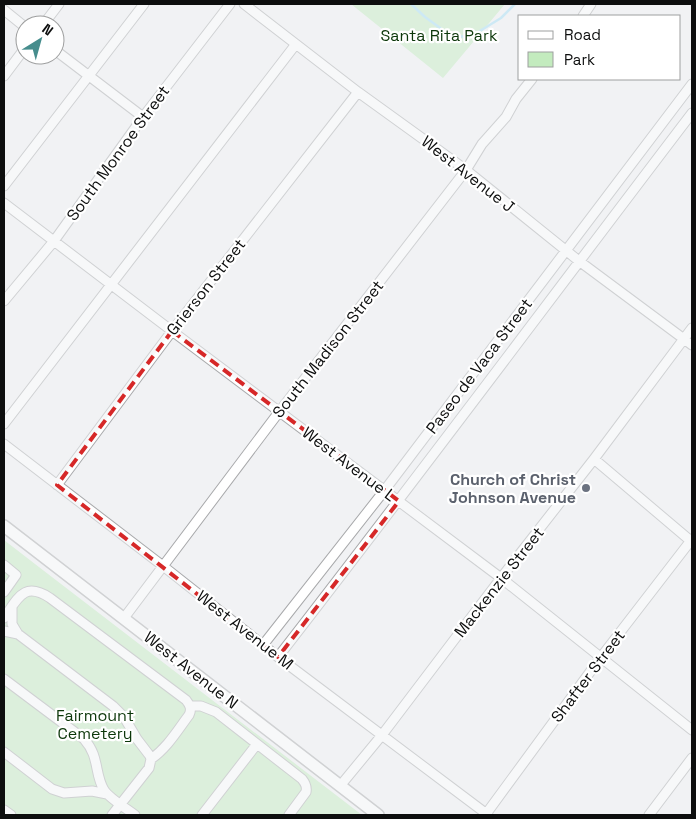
<svg xmlns="http://www.w3.org/2000/svg" width="696" height="819" font-family="'Space Grotesk',sans-serif">
<style>
.green{fill:#c3ebbe}
.lines{fill:none;stroke-linecap:round;stroke-linejoin:round}
.stream{stroke:#a3ddf6;stroke-width:2.5}
.minor-casing{stroke:#a8a9ab;stroke-width:11}
.major-casing{stroke:#a8a9ab;stroke-width:14}
.minor{stroke:#fff;stroke-width:9}
.major{stroke:#fff;stroke-width:11}
.marked{fill:none;stroke:#d62828;stroke-width:4;stroke-dasharray:10 6;stroke-linejoin:round}
.worship-dot{fill:#6b7280;stroke:#fff;stroke-width:2}
.labels{text-anchor:middle;dominant-baseline:central;stroke-width:4.5;stroke-linejoin:round;paint-order:stroke}
.park-label{font-size:16px;fill:#0c370a;stroke:#fff}
.street-label{font-size:16px;fill:#0d0e0e;stroke:#fff}
.worship-label{font-size:16px;font-weight:bold;fill:#5b616d;stroke:#fff;text-anchor:end}
</style>
<rect width="100%" height="100%" fill="#f1f2f4"/>
<!-- green -->
<path class="green" d="M351,4H505L443,78Z
M4,540L35,564L362,815H4Z"/>
<g class="lines">
<!-- stream -->
<path class="stream" d="M411,4L425,17L447,33L457,36L467,37L475,34L501,18L515,4"/>
<!-- minor casing -->
<g class="minor-casing">
<path id="minor" d="M244,4L358,92L466,170L579,261L692,345
M4,10L25,27
M583,16L591,4
M43,25L59,4
M55,50L143,117
M4,76L25,48
M4,186L144,4
M4,203L172,331L501,578L692,730
M4,301L54,241L143,117L230,4
M4,424L296,44
M4,444L163,566L278,657L488,815
M594,459L692,542
M57,485L172,331L358,92
M4,565L16,575L4,592
M12,607V624L18,634L113,706L124,717L137,739L150,756L151,759L149,768L112,815
M4,618C18,598 24,581 50,598L186,700C190,705 192,709 189,715C177,731 167,748 151,759
M124,618L279,412L466,170L482,144L506,117L516,99L532,79
M4,631L18,634
M263,645L384,491L692,84
M278,657C418,477 554,294 692,113
M4,679L84,739C100,757 94,773 104,790C110,799 126,808 135,815
M190,706H201L216,712L302,779C306,784 307,787 306,792L289,815
M4,752L52,789L64,793L92,791L107,794
M340,786L382,735L501,578L594,459L692,328
M4,810L11,815
M486,814L601,657L692,539
M202,815L257,744
M649,815L692,758"/>
</g>
<!-- major casing -->
<g class="major-casing">
<path id="major" d="M4,526L378,815"/>
</g>
<!-- minor -->
<use href="#minor" class="minor"/>
<!-- major -->
<use href="#major" class="major"/>
</g>
<!-- marked area -->
<path d="M0 0H696V819H0ZM172,331L399,501L278,657L57,485Z" fill="#f1f2f4" fill-opacity=".55" fill-rule="evenodd"/>
<path class="marked" d="M172,331L399,501L278,657L57,485Z"/>
<!-- markers -->
<circle class="worship-dot" cx="586" cy="488" r="5"/>
<g class="labels">
<!-- park labels -->
<g class="park-label">
<text x="439" y="35">Santa Rita Park</text>
<text x="95" y="715">Fairmount<tspan x="95" dy="18">Cemetery</tspan></text>
</g>
<!-- street labels -->
<g class="street-label">
<text transform="translate(118 153) rotate(-54)">South Monroe Street</text>
<text transform="translate(468 174) rotate(38)">West Avenue J</text>
<text transform="translate(206 287) rotate(-52)">Grierson Street</text>
<text transform="translate(328 349) rotate(-52)">South Madison Street</text>
<text transform="translate(479 366) rotate(-53)">Paseo de Vaca Street</text>
<text transform="translate(349 464) rotate(37)">West Avenue L</text>
<text transform="translate(499 582) rotate(-52)">Mackenzie Street</text>
<text transform="translate(245 630) rotate(38)">West Avenue M</text>
<text transform="translate(191 670) rotate(38)">West Avenue N</text>
<text transform="translate(588 676) rotate(-53)">Shafter Street</text>
</g>
<!-- worship labels -->
<g class="worship-label">
<text x="576" y="479">Church of Christ<tspan x="576" dy="18">Johnson Avenue</tspan></text>
</g>
</g>
<!-- border -->
<rect width="696" height="819" fill="none" stroke="#0d0e0e" stroke-width="10"/>
<!-- legend -->
<rect x="518" y="15" width="162" height="65" fill="#ffffff" stroke="#9e9f9f"/>
<rect x="528" y="31" width="25" height="8" fill="#ffffff" stroke="#9e9f9f"/>
<text x="564" y="40" font-size="15" fill="#0d0e0e">Road</text>
<rect x="528" y="52" width="25" height="15" fill="#c3ebbe" stroke="#9e9f9f"/>
<text x="564" y="65" font-size="15" fill="#0d0e0e">Park</text>
<!-- north arrow -->
<g transform="translate(40 40) rotate(37)"><circle r="24" fill="#ffffff" stroke="#9e9f9f"/>
<path d="M0-4L9 19L0 12L-9 19Z" fill="#468d8d"/>
<text y="-8" font-size="14" font-weight="bold" text-anchor="middle" fill="#0d0e0e">N</text>
</g>
</svg>
